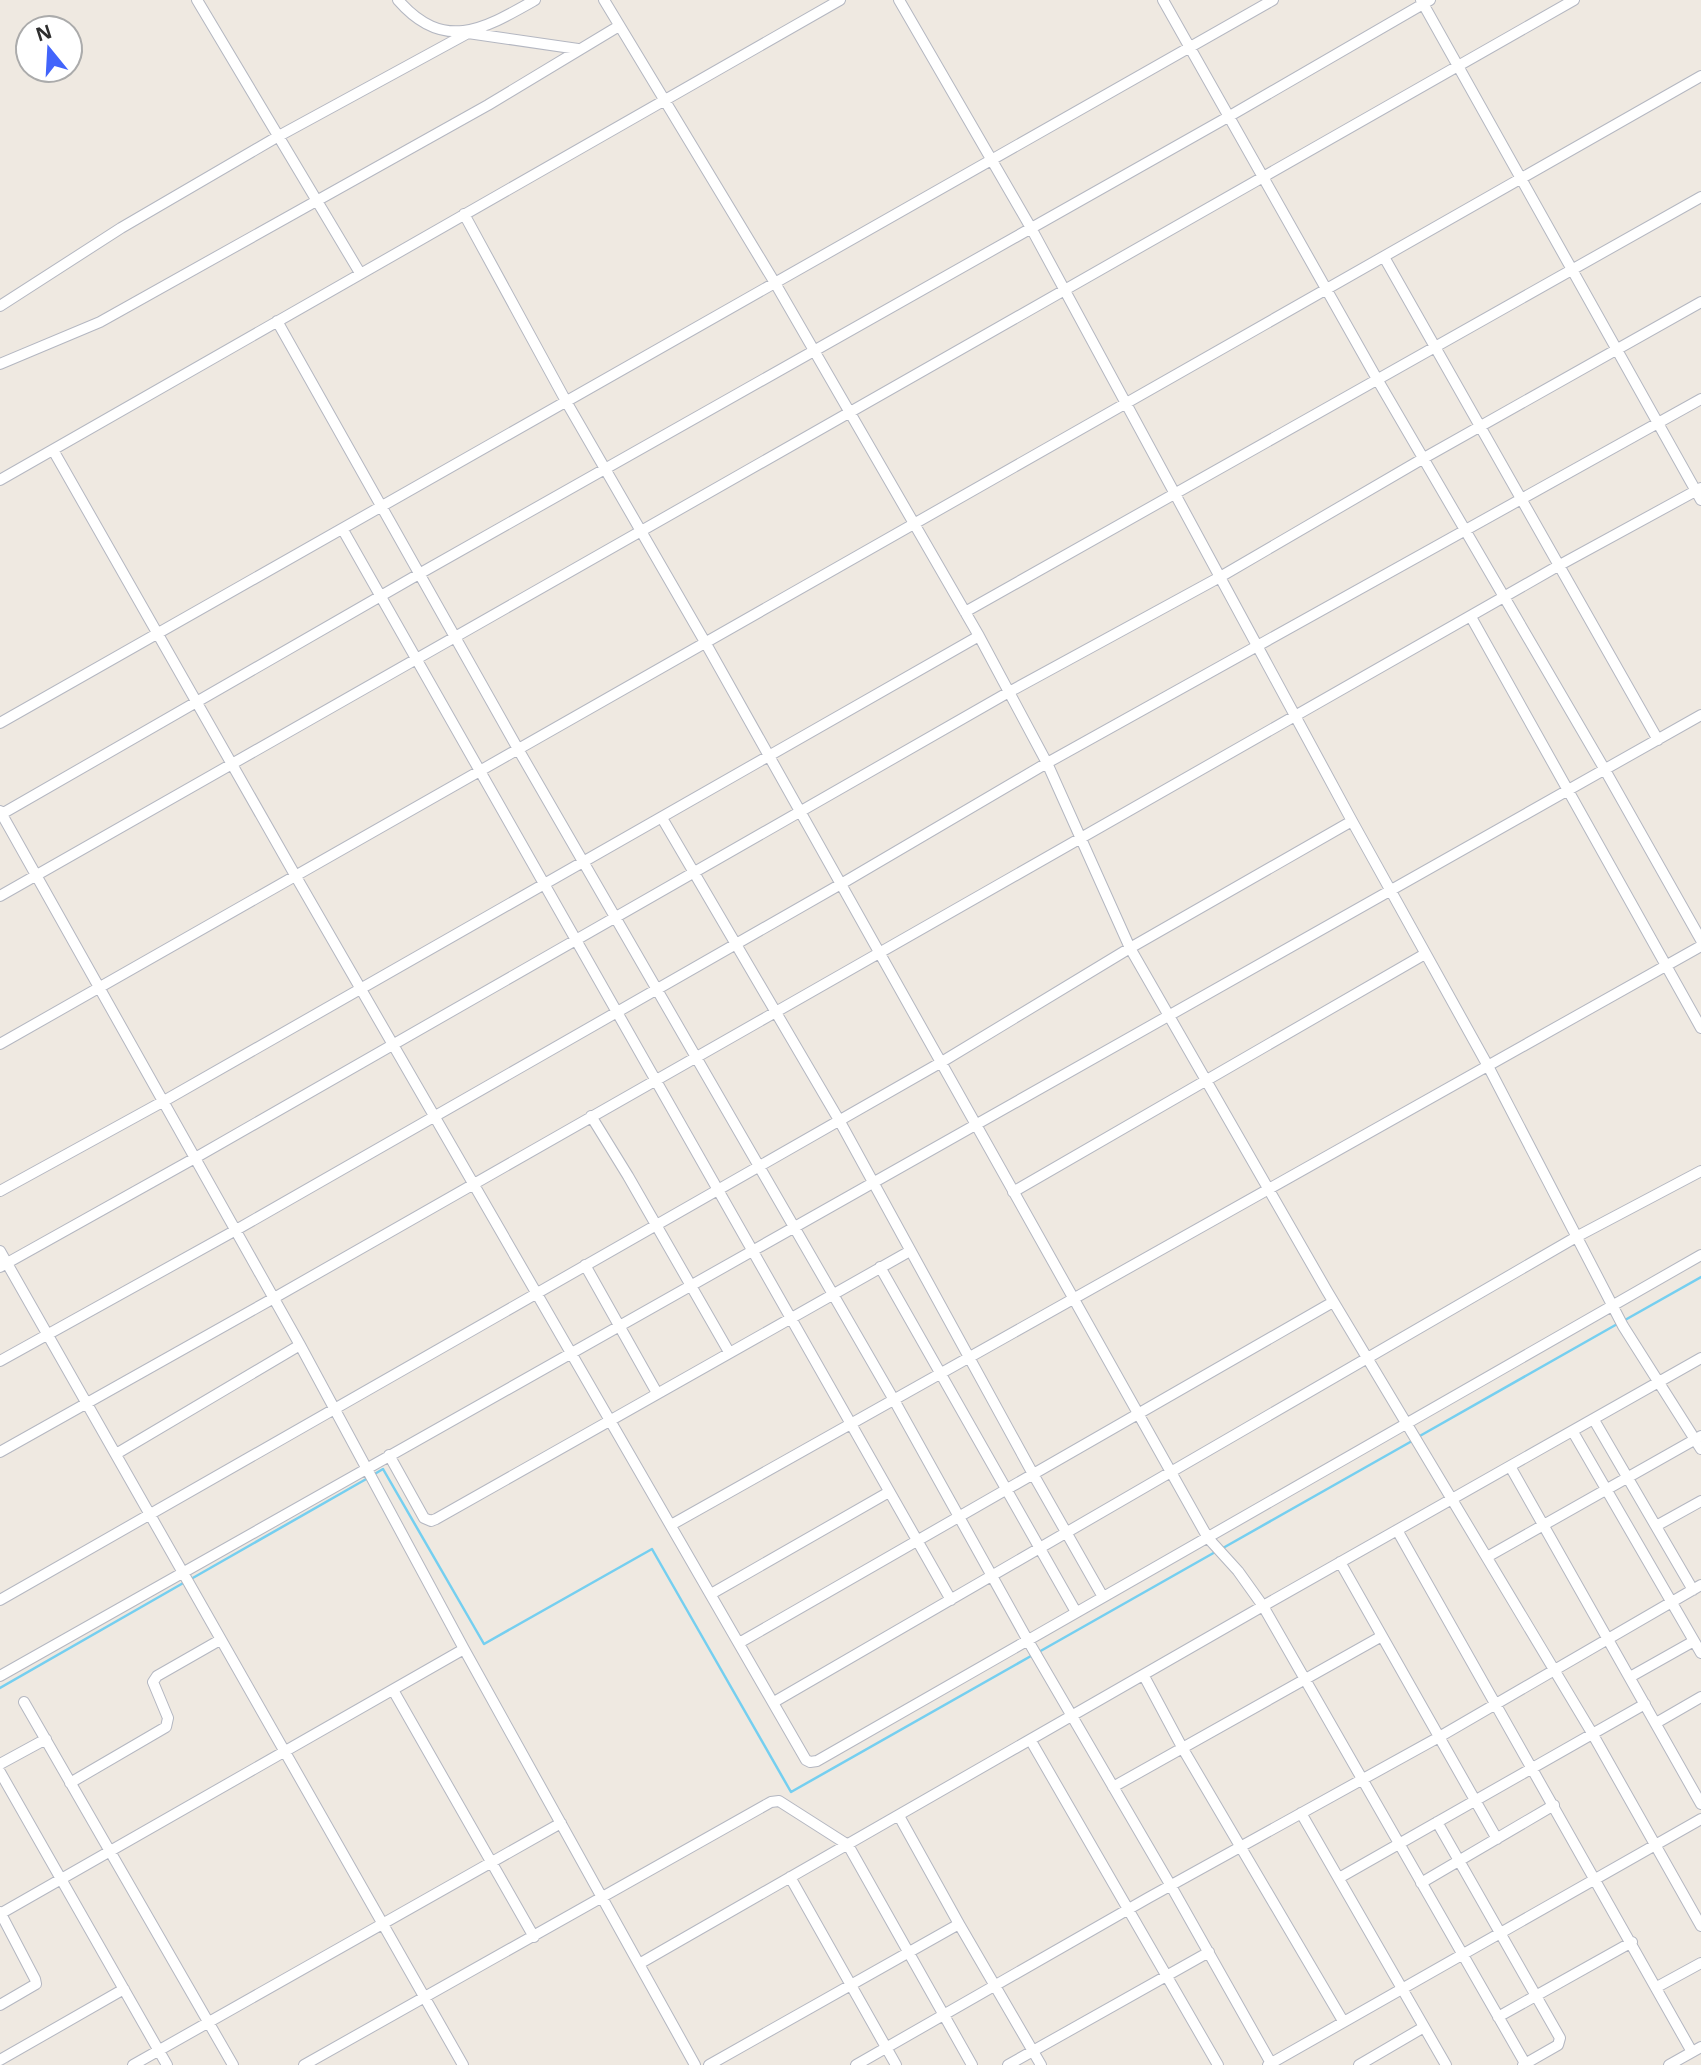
<svg xmlns="http://www.w3.org/2000/svg" width="1701" height="2065" font-family="'Noto Sans',sans-serif">
<style>
.lines{fill:none;stroke-linecap:round;stroke-linejoin:round}
.stream{stroke:#75cff0;stroke-width:2.5}
.minor-casing{stroke:#b4b7c1;stroke-width:12}
.minor{stroke:#fff;stroke-width:10}
</style>
<rect width="100%" height="100%" fill="#efe9e1"/>
<g class="lines">
<!-- stream -->
<path class="stream" d="M1625,1320L1701,1277
M1418,1437L1619,1323
M373,1475L383,1469L484,1644L652,1549L791,1792L1031,1656
M1223,1548L1412,1441
M191,1579L368,1478
M1037,1653L1217,1551
M0,1688L185,1582"/>
<!-- minor casing -->
<g class="minor-casing">
<path id="minor" d="M197,0L360,273
M398,0C444,53 484,29 535,0
M604,0L775,283L979,636L1047,763L1130,948L1327,1291L1592,1733L1701,1926
M899,0L1031,228L1352,821L1488,1066L1623,1326L1701,1449
M1163,0L1377,379L1605,770L1701,940
M1421,0L1701,500
M464,214L567,403L705,642L1208,1538L1238,1571L1263,1606L1526,2065
M1384,257L1658,740
M0,306L121,228L277,137L468,33L578,49
M277,321L518,749L894,1400L1027,1639L1171,1886L1272,2065
M0,364L100,322L488,105L619,26
M53,450L295,875L806,1760L810,1762L817,1761L1701,1255
M0,480L840,0
M343,530L951,1600
M965,612L1701,197
M1471,617L1701,1028
M0,723L1273,0
M0,811L300,1345L464,1649L695,2065
M0,815L419,574L1228,117L1430,0
M662,818L839,1120L1033,1474L1103,1597
M0,896L1574,0
M0,1044L1701,76
M591,1116L628,1176L729,1352
M0,1191L164,1101L979,636
M1013,1192L1425,954
M0,1251L463,2065
M585,1265L657,1393
M0,1267L195,1158L1009,692L1220,577L1424,458L1701,302
M880,1267L1076,1612
M0,1361L236,1230L841,884L1047,763L1701,399
M1594,1420L1693,1590
M1573,1432L1701,1653
M0,1452L274,1298L1558,566L1701,488
M116,1454L300,1345
M389,1455L424,1518L431,1521L436,1519L910,1251
M1511,1468L1701,1804
M671,1525L1701,946
M1656,1526L1701,1501
M1397,1530L1692,2052
M1487,1557L1701,1436
M1340,1562L1497,1839
M711,1594L889,1492
M0,1600L940,1063L1130,948L1352,821
M739,1643L1333,1302
M0,1676L1701,715
M1144,1676L1183,1749L1343,2021
M1630,1677L1694,1641
M393,1690L534,1937
M24,1702L233,2065
M774,1702L1578,1236L1701,1171
M1656,1723L1701,1697
M1031,1741L1218,2065
M0,1764L46,1739
M0,1772L167,2065
M70,1783L166,1727L168,1718L153,1682L157,1676L220,1640
M1113,1787L1382,1636
M1301,1813L1446,2065
M899,1816L959,1924L1041,2065
M1437,1822L1560,2038L1558,2045L1523,2065
M790,1877L896,2065
M1339,1878L1645,1704
M1421,1883L1554,1805
M0,1912L35,1979L36,1984L0,2005
M0,1914L464,1649
M639,1964L1263,1606L1701,1358
M1657,1987L1701,1963
M1498,2017L1632,1942
M0,2060L124,1989
M133,2065L561,1823
M304,2065L771,1802L779,1801L848,1845L972,2065
M709,2065L959,1924
M856,2065L1148,1898L1439,1737L1701,1585
M1008,2065L1209,1952
M1268,2065L1701,1819
M1359,2065L1424,2027
M1669,2065L1701,2047"/>
</g>
<!-- minor -->
<use href="#minor" class="minor"/>
</g>
<!-- north arrow -->
<g transform="translate(49 49) rotate(342)"><circle r="33" fill="#ffffff" stroke="#ababab" stroke-width="2"/>
<path d="M0-5L12 26L0 18L-12 26Z" fill="#4264fb"/>
<text y="-10" font-size="19" font-weight="bold" text-anchor="middle" fill="#2e2e2e">N</text>
</g>
</svg>
